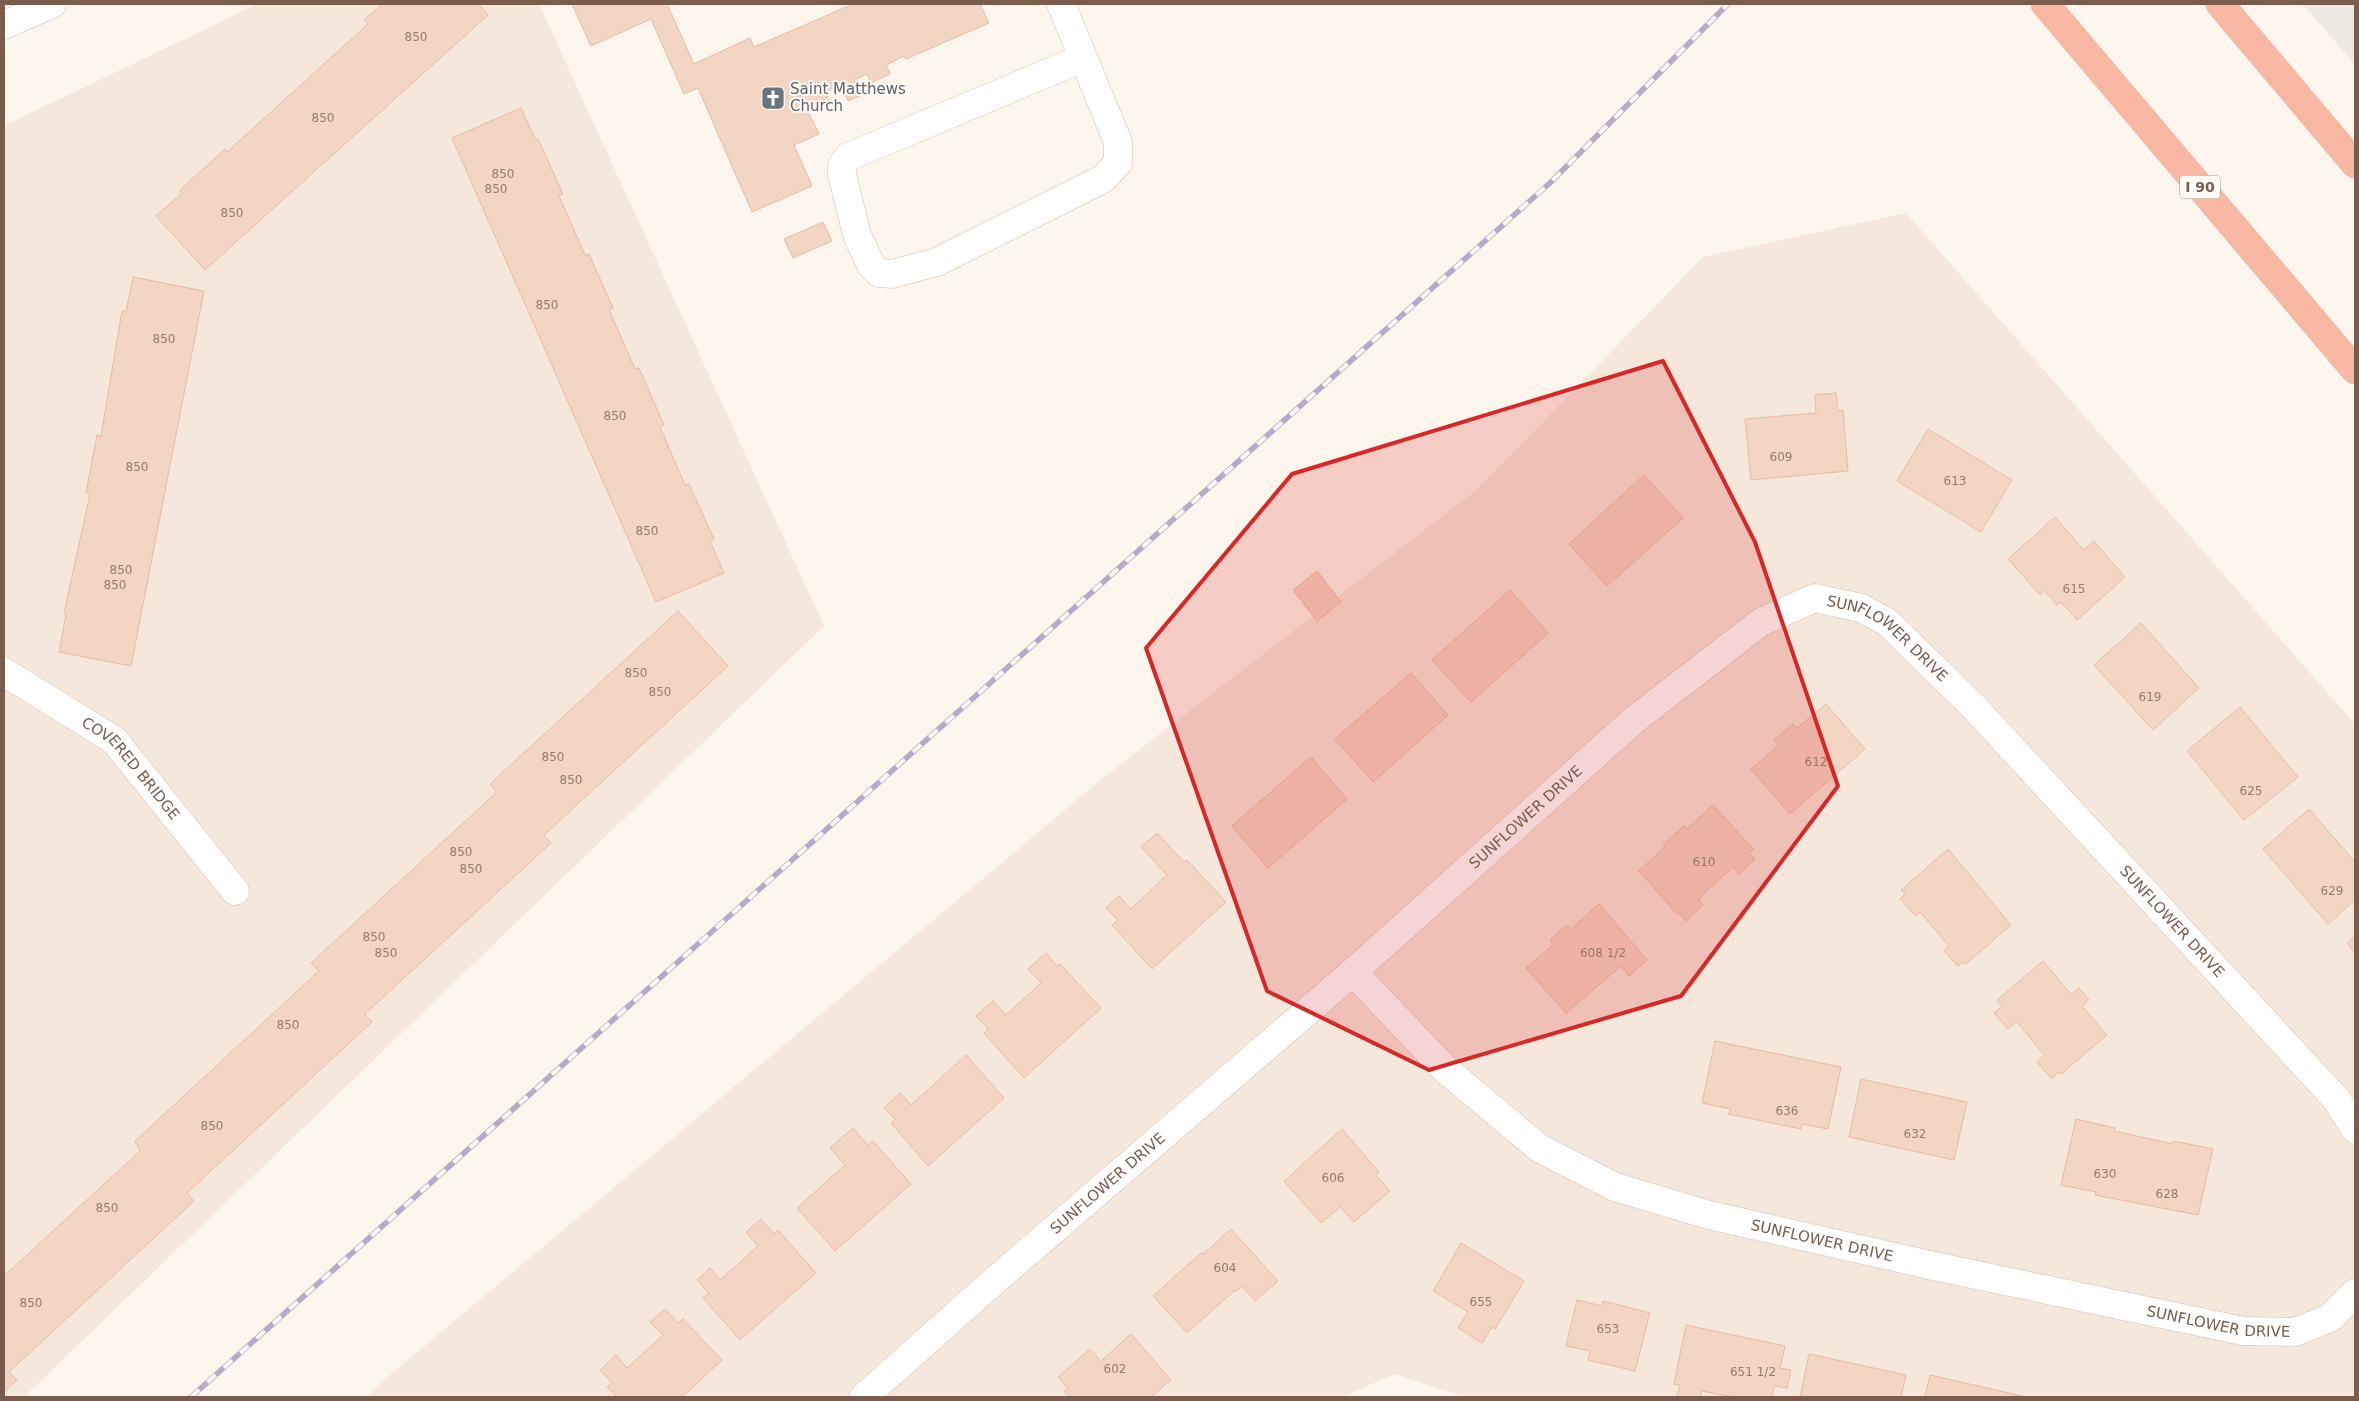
<svg xmlns="http://www.w3.org/2000/svg" width="2359" height="1401" font-family="'DejaVu Sans',sans-serif">
<style>
.residential{fill:#f5e8da}
.industrial{fill:#efe9e4}
.building{fill:#f3d5c3;stroke:#e6bba3}
.lines{fill:none;stroke-linecap:round;stroke-linejoin:round}
.minor-casing{stroke:#d1beb0;stroke-width:29}
.highway-casing{stroke:#dad1cd;stroke-width:29}
.minor{stroke:#fff;stroke-width:28}
.highway{stroke:#f7b7a3;stroke-width:28}
.rail-casing{stroke:#b9a8c9;stroke-width:5.5}
.rail{stroke:#fffaf3;stroke-width:4;stroke-dasharray:11;stroke-linecap:butt}
.marked{fill:#d62828;fill-opacity:0.2;stroke:#d62828;stroke-width:4;stroke-linejoin:round}
.labels{text-anchor:middle;dominant-baseline:central;stroke-width:4;stroke-linejoin:round;paint-order:stroke}
.number-label{font-size:12px;fill:#987a6a}
.shield{fill:#fffaf3;stroke:#a28b7f;stroke-width:1}
.shield-label{font-size:14px;font-weight:bold;fill:#7a5c4d}
.worship-label{font-size:15px;fill:#5b616d;stroke:#fffaf3;text-anchor:start}
.street-label{font-size:15px;fill:#7a5c4d;stroke:#fffaf3}
</style>
<rect width="100%" height="100%" fill="#fdf6ec"/>
<!-- residential -->
<path class="residential" d="M257,4H539L824,626L24,1397H4V126Z
M1906,213L2355,724V1397H1465L1394,1374L1343,1397H367L384,1380L1109,773L1479,488L1703,257Z"/>
<!-- industrial -->
<path class="industrial" d="M2303,4H2355V65Z"/>
<!-- building -->
<path class="building" d="M382,4H478L488,15L205,270L156,216L182,193L180,190L225,149L227,152L368,24L364,20Z
M572,4H667L694,64L750,38L754,47L853,4H980L989,23L906,59L904,56L886,65L890,74L871,83L867,74L854,80L860,96L848,101L841,84L827,91L829,96L826,97L829,101L808,111L819,134L794,145L812,186L752,212L698,88L684,94L651,19L591,46Z
M521,108L535,139H538L563,194L559,196L585,255L589,254L613,308L609,310L635,369L639,368L664,425L660,427L685,485L689,484L714,539L710,541L724,573L656,602L452,138Z
M823,222L832,241L793,258L784,239Z
M133,277L204,291L131,666L59,652L66,614L64,613L90,494L86,493L97,435L101,436L122,311H126Z
M1836,393L1838,411L1843,410L1848,471L1751,480L1745,419L1816,413L1815,395Z
M1928,429L2012,480L1981,532L1897,481Z
M1644,475L1683,518L1607,586L1569,544Z
M2055,517L2084,550L2094,541L2125,577L2077,620L2061,602L2057,605L2045,591L2040,595L2008,559Z
M1317,571L1341,602L1317,621L1293,590Z
M1510,590L1548,633L1471,702L1432,660Z
M678,611L728,666L544,835L551,843L365,1014L372,1022L187,1193L194,1201L9,1372L17,1380L4,1392V1276L140,1151L135,1141L319,971L311,963L497,792L490,784Z
M2141,623L2199,688L2153,730L2094,665Z
M1411,673L1448,715L1373,782L1335,739Z
M1826,704L1865,749L1790,814L1751,769L1778,746L1774,740L1793,724L1797,728Z
M2240,707L2298,777L2244,820L2187,751Z
M1311,757L1347,799L1268,868L1232,826Z
M1713,805L1753,849L1749,853L1755,859L1739,874L1733,867L1698,899L1703,905L1686,921L1680,913L1678,915L1639,871L1665,847L1663,845L1684,826L1686,830Z
M2309,809L2355,862V900L2328,924L2263,849Z
M1157,833L1184,862L1187,860L1226,902L1152,969L1112,925L1118,920L1106,908L1119,896L1131,909L1167,875L1141,847Z
M1948,849L2011,925L1966,964L1963,962L1958,966L1944,951L1949,946L1920,912L1916,916L1900,899L1905,894L1901,890Z
M1599,904L1647,960L1629,976L1621,966L1566,1013L1526,968L1553,945L1550,940L1567,925L1571,929Z
M2355,936V953L2347,943Z
M1046,953L1058,967L1060,964L1101,1008L1024,1078L984,1033L988,1029L976,1016L993,1001L1006,1015L1041,983L1028,969Z
M2043,961L2071,994L2079,988L2089,1000L2082,1006L2107,1035L2061,1074L2059,1072L2052,1079L2037,1062L2044,1055L2017,1022L2008,1029L1994,1013L2002,1006L1997,1000Z
M1715,1041L1841,1067L1828,1129L1802,1124L1801,1129L1728,1114L1731,1109L1702,1103Z
M966,1055L1004,1098L928,1166L891,1123L895,1119L884,1108L900,1093L911,1105Z
M1861,1079L1967,1102L1954,1160L1849,1137Z
M2076,1119L2115,1128L2114,1131L2173,1144L2174,1141L2213,1149L2198,1215L2095,1195L2096,1192L2061,1185Z
M853,1128L868,1145L873,1141L911,1184L835,1251L797,1208L845,1165L830,1148Z
M1342,1129L1379,1172L1376,1175L1390,1191L1354,1222L1340,1207L1321,1223L1284,1181Z
M761,1219L774,1234L778,1230L816,1273L740,1340L703,1298L709,1293L697,1280L710,1268L720,1280L758,1246L746,1232Z
M1231,1229L1278,1281L1255,1301L1242,1286L1235,1292L1234,1291L1187,1333L1153,1296L1201,1253L1203,1254Z
M1461,1243L1524,1281L1495,1329L1492,1327L1482,1343L1458,1328L1468,1312L1433,1291Z
M1577,1300L1602,1306L1603,1301L1650,1313L1635,1371L1588,1360L1590,1351L1566,1346Z
M665,1309L678,1323L683,1319L722,1360L682,1397H617L607,1387L612,1383L600,1370L616,1355L627,1368L663,1335L650,1322Z
M1686,1325L1785,1346L1780,1368L1791,1370L1787,1388L1774,1386L1772,1397H1733L1702,1391L1700,1397H1677L1680,1385L1674,1384Z
M1131,1334L1171,1380L1151,1397H1069L1064,1391L1068,1388L1058,1377L1090,1349L1101,1361Z
M1809,1354L1906,1375L1901,1397H1800Z
M1930,1375L2026,1397H1925Z"/>
<g class="lines">
<!-- minor casing -->
<g class="minor-casing">
<g id="minor">
<path d="M1061,4L1118,142V163L1103,179L937,262L892,274L879,273L871,265L857,235L842,174V165L848,157L1083,58"/>
<path d="M4,25L52,4"/>
<path id="s1" d="M4,672L114,740L235,891"/>
<path id="s2" d="M1353,972L1446,1070L1539,1148L1615,1187L1709,1215L1934,1266L2243,1331L2295,1332L2330,1318L2355,1293"/>
<path id="s3" d="M864,1397L985,1289L1353,972L1634,720L1761,622L1815,598L1861,608L1887,622L1973,706L2337,1100L2355,1129"/>
</g>
</g>
<!-- highway casing -->
<g class="highway-casing">
<path id="highway" d="M2045,4L2355,370
M2220,4L2355,164"/>
</g>
<!-- minor -->
<use href="#minor" class="minor"/>
<!-- highway -->
<use href="#highway" class="highway"/>
<!-- rail casing -->
<g class="rail-casing">
<path id="rail" d="M191,1397L1551,182L1728,4"/>
</g>
<!-- rail -->
<use href="#rail" class="rail"/>
</g>
<!-- marked area -->
<path class="marked" d="M1663,361L1755,542L1838,786L1681,996L1429,1070L1267,991L1146,648L1292,474Z"/>
<!-- icons -->
<defs>
<g id="church-square" transform="scale(1.25)"><rect x="-9" y="-9" width="18" height="18" rx="4" fill="#6b7280" stroke="#fffaf3"/><path d="M-1.2-6h2.4v3.5h3.3v2.4h-3.3V6h-2.4V-.1h-3.3v-2.4h3.3Z" fill="#fff"/></g>
</defs>
<g fill-rule="evenodd">
<use href="#church-square" x="773" y="98"/>
</g>
<g class="labels">
<!-- number labels -->
<g class="number-label">
<text x="416" y="37">850</text>
<text x="323" y="118">850</text>
<text x="503" y="174">850</text>
<text x="496" y="189">850</text>
<text x="232" y="213">850</text>
<text x="547" y="305">850</text>
<text x="164" y="339">850</text>
<text x="615" y="416">850</text>
<text x="1781" y="457">609</text>
<text x="137" y="467">850</text>
<text x="1955" y="481">613</text>
<text x="647" y="531">850</text>
<text x="121" y="570">850</text>
<text x="115" y="585">850</text>
<text x="2074" y="589">615</text>
<text x="636" y="673">850</text>
<text x="660" y="692">850</text>
<text x="2150" y="697">619</text>
<text x="553" y="757">850</text>
<text x="1816" y="762">612</text>
<text x="571" y="780">850</text>
<text x="2251" y="791">625</text>
<text x="461" y="852">850</text>
<text x="1704" y="862">610</text>
<text x="471" y="869">850</text>
<text x="2332" y="891">629</text>
<text x="374" y="937">850</text>
<text x="386" y="953">850</text>
<text x="1603" y="953">608 1/2</text>
<text x="288" y="1025">850</text>
<text x="1787" y="1111">636</text>
<text x="212" y="1126">850</text>
<text x="1915" y="1134">632</text>
<text x="2105" y="1174">630</text>
<text x="1333" y="1178">606</text>
<text x="2167" y="1194">628</text>
<text x="107" y="1208">850</text>
<text x="1225" y="1268">604</text>
<text x="1481" y="1302">655</text>
<text x="31" y="1303">850</text>
<text x="1608" y="1329">653</text>
<text x="1115" y="1369">602</text>
<text x="1753" y="1372">651 1/2</text>
</g>
<!-- shield labels -->
<rect class="shield" x="2180" y="175.5" width="40" height="23" rx="4"/>
<g class="shield-label">
<text x="2200" y="187">I 90</text>
</g>
<!-- worship labels -->
<g class="worship-label">
<text x="790" y="89">Saint Matthews<tspan x="790" dy="17">Church</tspan></text>
</g>
<!-- street labels -->
<g class="street-label">
<text stroke="none"><textPath href="#s3" startOffset="1330">SUNFLOWER DRIVE</textPath></text>
<text stroke="none"><textPath href="#s1" startOffset="161">COVERED BRIDGE</textPath></text>
<text stroke="none"><textPath href="#s3" startOffset="880">SUNFLOWER DRIVE</textPath></text>
<text stroke="none"><textPath href="#s3" startOffset="1735">SUNFLOWER DRIVE</textPath></text>
<text stroke="none"><textPath href="#s3" startOffset="324">SUNFLOWER DRIVE</textPath></text>
<text stroke="none"><textPath href="#s2" startOffset="556">SUNFLOWER DRIVE</textPath></text>
<text stroke="none"><textPath href="#s2" startOffset="961">SUNFLOWER DRIVE</textPath></text>
</g>
</g>
<!-- border -->
<rect width="2359" height="1401" fill="none" stroke="#7a5c4d" stroke-width="10"/>
</svg>
